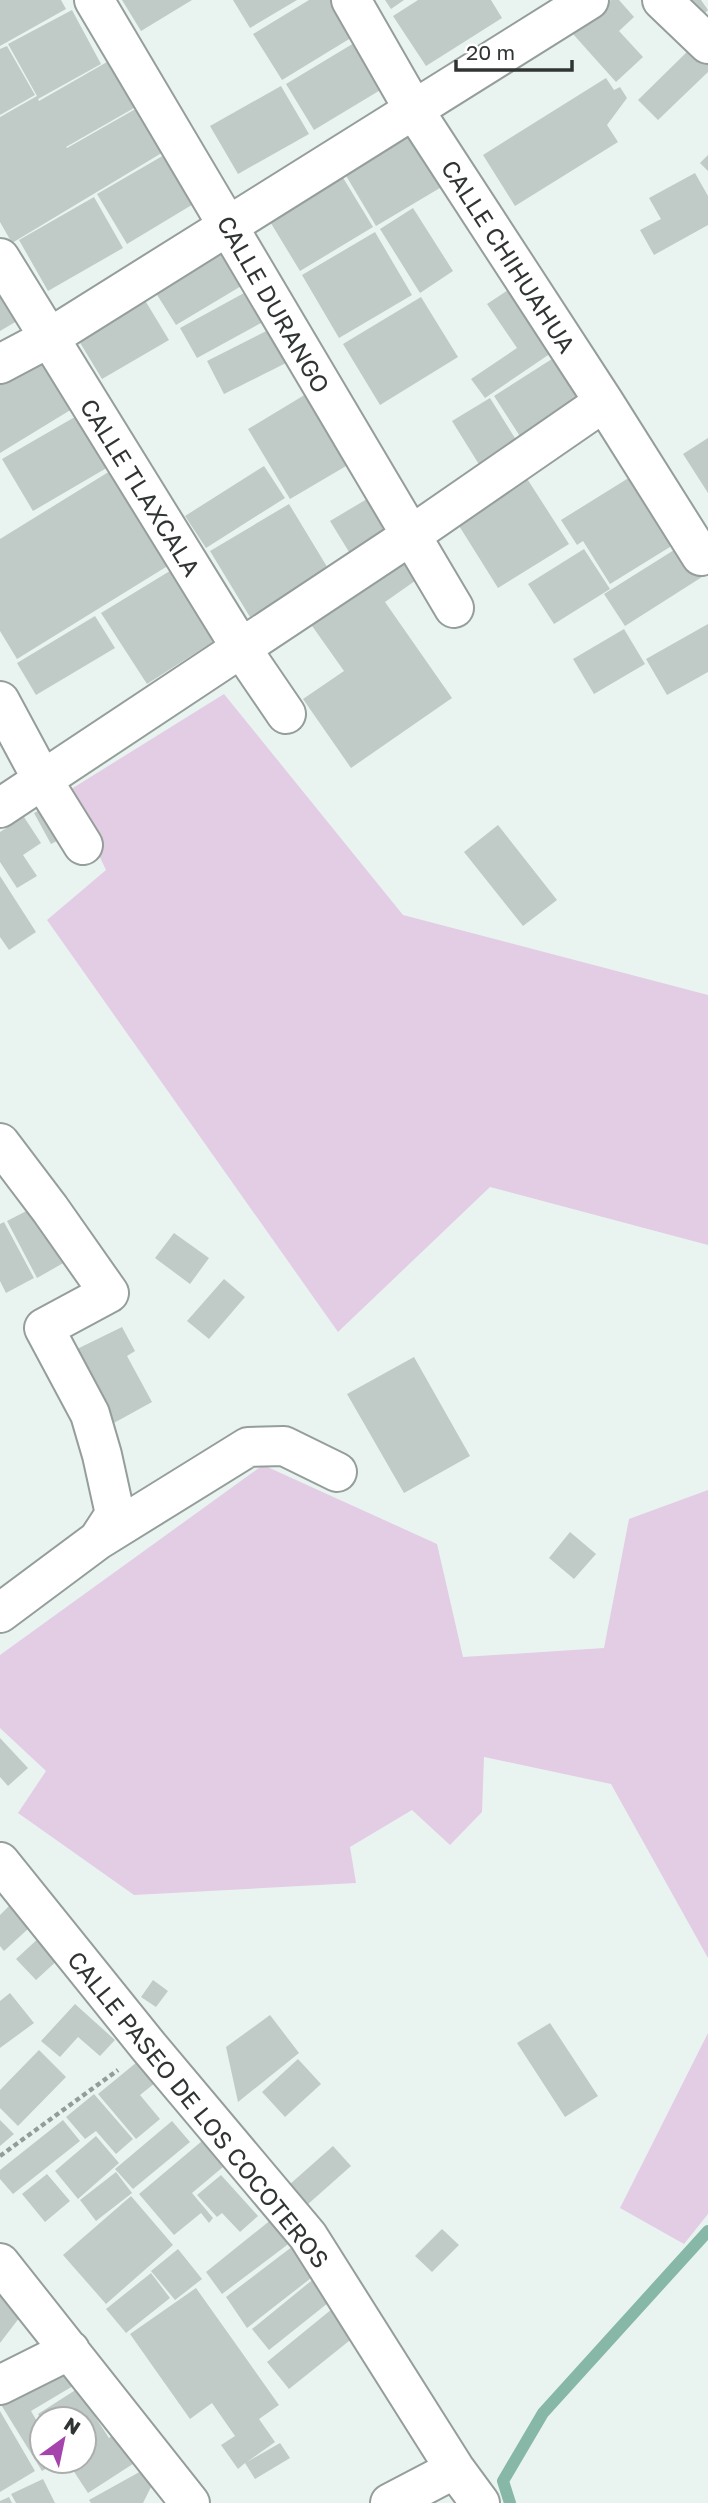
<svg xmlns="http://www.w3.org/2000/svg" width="708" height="2503" font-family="'Golos Text',sans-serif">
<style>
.green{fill:#e3cde4}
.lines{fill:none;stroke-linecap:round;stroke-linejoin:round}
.stream{stroke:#86b7a7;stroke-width:12}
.building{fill:#c0cac6}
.street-casing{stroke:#959e9b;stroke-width:42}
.path{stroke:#949c99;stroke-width:4.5;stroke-dasharray:5 3.5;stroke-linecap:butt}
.street{stroke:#fff;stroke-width:38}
.labels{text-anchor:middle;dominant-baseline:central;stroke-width:5;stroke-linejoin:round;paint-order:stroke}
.street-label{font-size:24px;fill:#303432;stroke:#fff}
</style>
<rect width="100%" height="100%" fill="#e9f4f0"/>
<!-- green -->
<path class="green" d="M224,694L403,915L708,995V1245L490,1187L338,1332L47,920L106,870L68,791Z
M263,1465L437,1544L463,1657L604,1648L629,1519L708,1490V1958L611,1784L484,1757L482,1812L450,1845L412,1810L350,1847L356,1883L134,1895L18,1813L46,1771L0,1728V1655Z
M708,2033V2214L684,2244L620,2208Z"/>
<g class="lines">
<!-- stream -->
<path class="stream" d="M510,2503L503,2481L543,2413L708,2231"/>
</g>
<!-- building -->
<path class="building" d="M0,0H61L66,9L0,46Z
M122,0H192L141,31Z
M233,0H297L250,28Z
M309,0H339L359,33L282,80L253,34Z
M385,0H404L391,9Z
M418,0H491L502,18L426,66L393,16Z
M611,0H619L634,17L619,31L643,57L616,82L573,34Z
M680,0H701L708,10L699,19Z
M72,10L101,64L38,99L39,101L107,62L134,108L66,147L67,148L139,107L165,151L12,243L0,222V117L37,96L8,44Z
M364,37L392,83L314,130L286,84Z
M7,46L35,95L0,115V49Z
M693,46L708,61V72L658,120L638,100Z
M606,78L614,90L620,87L627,98L607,125L618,142L515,206L483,155Z
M281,86L309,134L238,174L210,126Z
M419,130L450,182L376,226L345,174Z
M171,151L200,200L127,244L97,194Z
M708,155V171L700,163Z
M695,173L708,196V225L654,255L640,230L661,219L649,198Z
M342,176L373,227L300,271L269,220Z
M94,197L123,248L48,291L19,240Z
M413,208L453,271L420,293L380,229Z
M375,232L412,295L339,338L302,275Z
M231,244L253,279L176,325L154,290Z
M520,282L563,345L485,398L471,379L517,348L487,304Z
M255,287L272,317L197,358L180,328Z
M0,293L17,321L0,331Z
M143,297L169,340L102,379L76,336Z
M421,297L458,357L380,405L343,344Z
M278,325L294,359L224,394L207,361Z
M566,350L597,397L525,444L494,396Z
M47,355L77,406L0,453V384Z
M316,388L358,459L290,499L248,429Z
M490,398L518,443L480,466L452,421Z
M80,414L110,466L33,511L2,459Z
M708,438V493L683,454Z
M264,466L285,498L206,548L185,516Z
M115,468L174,562L17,659L0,631V539Z
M635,474L678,542L610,584L583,541L577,545L561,520Z
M526,477L569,544L498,588L456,521Z
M377,493L400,532L354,560L330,521Z
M289,504L329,570L250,617L210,551Z
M682,545L702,577L625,626L604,594Z
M584,549L610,589L554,624L528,584Z
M408,556L422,576L385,602L452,698L351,768L303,699L344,671L310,623Z
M178,566L222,636L147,684L101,613Z
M95,616L115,648L36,695L17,663Z
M708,624V672L667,695L646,659Z
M624,629L645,664L594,694L573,659Z
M50,805L67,836L51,844L34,813Z
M24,817L41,843L23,855L37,876L17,888L0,862V832Z
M498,825L557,900L523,926L464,852Z
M0,876L36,932L9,950L0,937Z
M34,1207L65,1262L37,1278L7,1221Z
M4,1222L34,1278L6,1293L0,1281V1224Z
M174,1233L209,1258L190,1284L155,1258Z
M224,1279L245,1297L209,1339L187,1321Z
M122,1327L135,1351L127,1356L152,1402L112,1424L73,1351Z
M414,1357L470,1456L404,1493L347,1394Z
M570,1532L596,1554L574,1579L549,1558Z
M0,1738L28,1768L8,1786L0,1777Z
M9,1906L29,1928L4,1951L0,1946V1915Z
M41,1936L61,1957L36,1980L16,1959Z
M153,1980L168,1991L156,2007L141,1997Z
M10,1993L34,2023L0,2048V2001Z
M75,2004L115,2040L100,2056L78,2037L60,2057L41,2041Z
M270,2015L299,2053L238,2102L226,2047Z
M550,2023L598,2096L565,2117L517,2043Z
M39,2050L66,2077L18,2126L0,2108V2090Z
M298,2059L321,2084L285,2117L262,2092Z
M137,2062L155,2083L140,2095L160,2119L136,2139L98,2094Z
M94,2094L133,2139L116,2154L96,2131L85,2139L66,2117Z
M0,2120L14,2134L0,2146Z
M63,2120L80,2141L13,2194L0,2179V2170Z
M172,2121L190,2142L133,2189L115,2169Z
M96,2136L119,2163L78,2199L55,2171Z
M202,2141L223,2167L192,2193L213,2218L209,2223L201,2213L174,2235L139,2194Z
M333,2146L351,2166L307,2205L289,2185Z
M116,2172L132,2193L96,2221L80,2200Z
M47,2174L70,2201L45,2222L22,2194Z
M221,2175L258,2216L240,2232L222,2213L217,2217L197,2195Z
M131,2196L173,2245L106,2304L63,2255Z
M272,2219L291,2242L222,2294L206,2272Z
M442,2229L459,2245L432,2272L415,2256Z
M297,2243L320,2271L247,2328L226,2297Z
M178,2249L202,2279L175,2300L151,2271Z
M151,2273L170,2298L126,2333L106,2309Z
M316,2277L333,2299L269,2350L252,2329Z
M0,2283L26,2309L0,2343Z
M196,2288L279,2405L259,2419L275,2442L247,2462L280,2443L290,2458L255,2479L245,2463L238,2469L221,2445L235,2436L212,2403L190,2419L130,2334Z
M332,2309L354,2337L289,2389L267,2362Z
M66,2363L78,2383L31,2411L42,2430V2461H59L42,2471L0,2403Z
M77,2389L109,2438L120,2430L139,2460L88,2493L67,2461H84V2419H41L38,2414Z
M0,2411L35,2471L0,2492Z
M152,2465L157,2475L143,2503H91L89,2500Z
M43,2479L55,2503H16L11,2494Z
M9,2497L12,2503H0V2501Z"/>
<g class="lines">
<!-- street casing -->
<g class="street-casing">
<path id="street" d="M94,0L454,608
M351,0L414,110L604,402L701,556
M662,0L708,44
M0,258L241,648L286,714
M0,364L49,338L589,0
M0,701L42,779L83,845
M0,808L410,536L604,402
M0,1143L50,1209L109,1293L44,1328L90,1414L102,1455L115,1514L98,1540
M0,1613L98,1540L248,1447L284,1446L337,1472
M0,1862L149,2047L308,2236L455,2469L480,2503
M0,2263L190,2503
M0,2385L70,2350
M390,2503L455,2469"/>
</g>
<!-- path -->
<path class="path" d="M0,2156L118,2070"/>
<!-- street -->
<use href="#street" class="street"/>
</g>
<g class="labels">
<!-- street labels -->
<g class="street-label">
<text transform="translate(509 256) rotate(57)">CALLE CHIHUAHUA</text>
<text transform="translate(274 304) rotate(60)">CALLE DURANGO</text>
<text transform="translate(141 487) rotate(58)">CALLE TLAXCALA</text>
<text transform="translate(199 2109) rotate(51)">CALLE PASEO DE LOS COCOTEROS</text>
</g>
</g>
<!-- north arrow -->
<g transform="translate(63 2440) rotate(33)"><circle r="33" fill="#ffffff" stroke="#acaead" stroke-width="2"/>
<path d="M0-5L12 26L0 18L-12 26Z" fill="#a444ac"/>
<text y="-10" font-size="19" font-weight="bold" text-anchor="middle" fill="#303432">N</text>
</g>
<!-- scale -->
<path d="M456 60v10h116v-10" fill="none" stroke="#303432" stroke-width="3.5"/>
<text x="466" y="60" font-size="21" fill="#303432" stroke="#ffffff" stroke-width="5" paint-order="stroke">20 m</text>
</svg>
